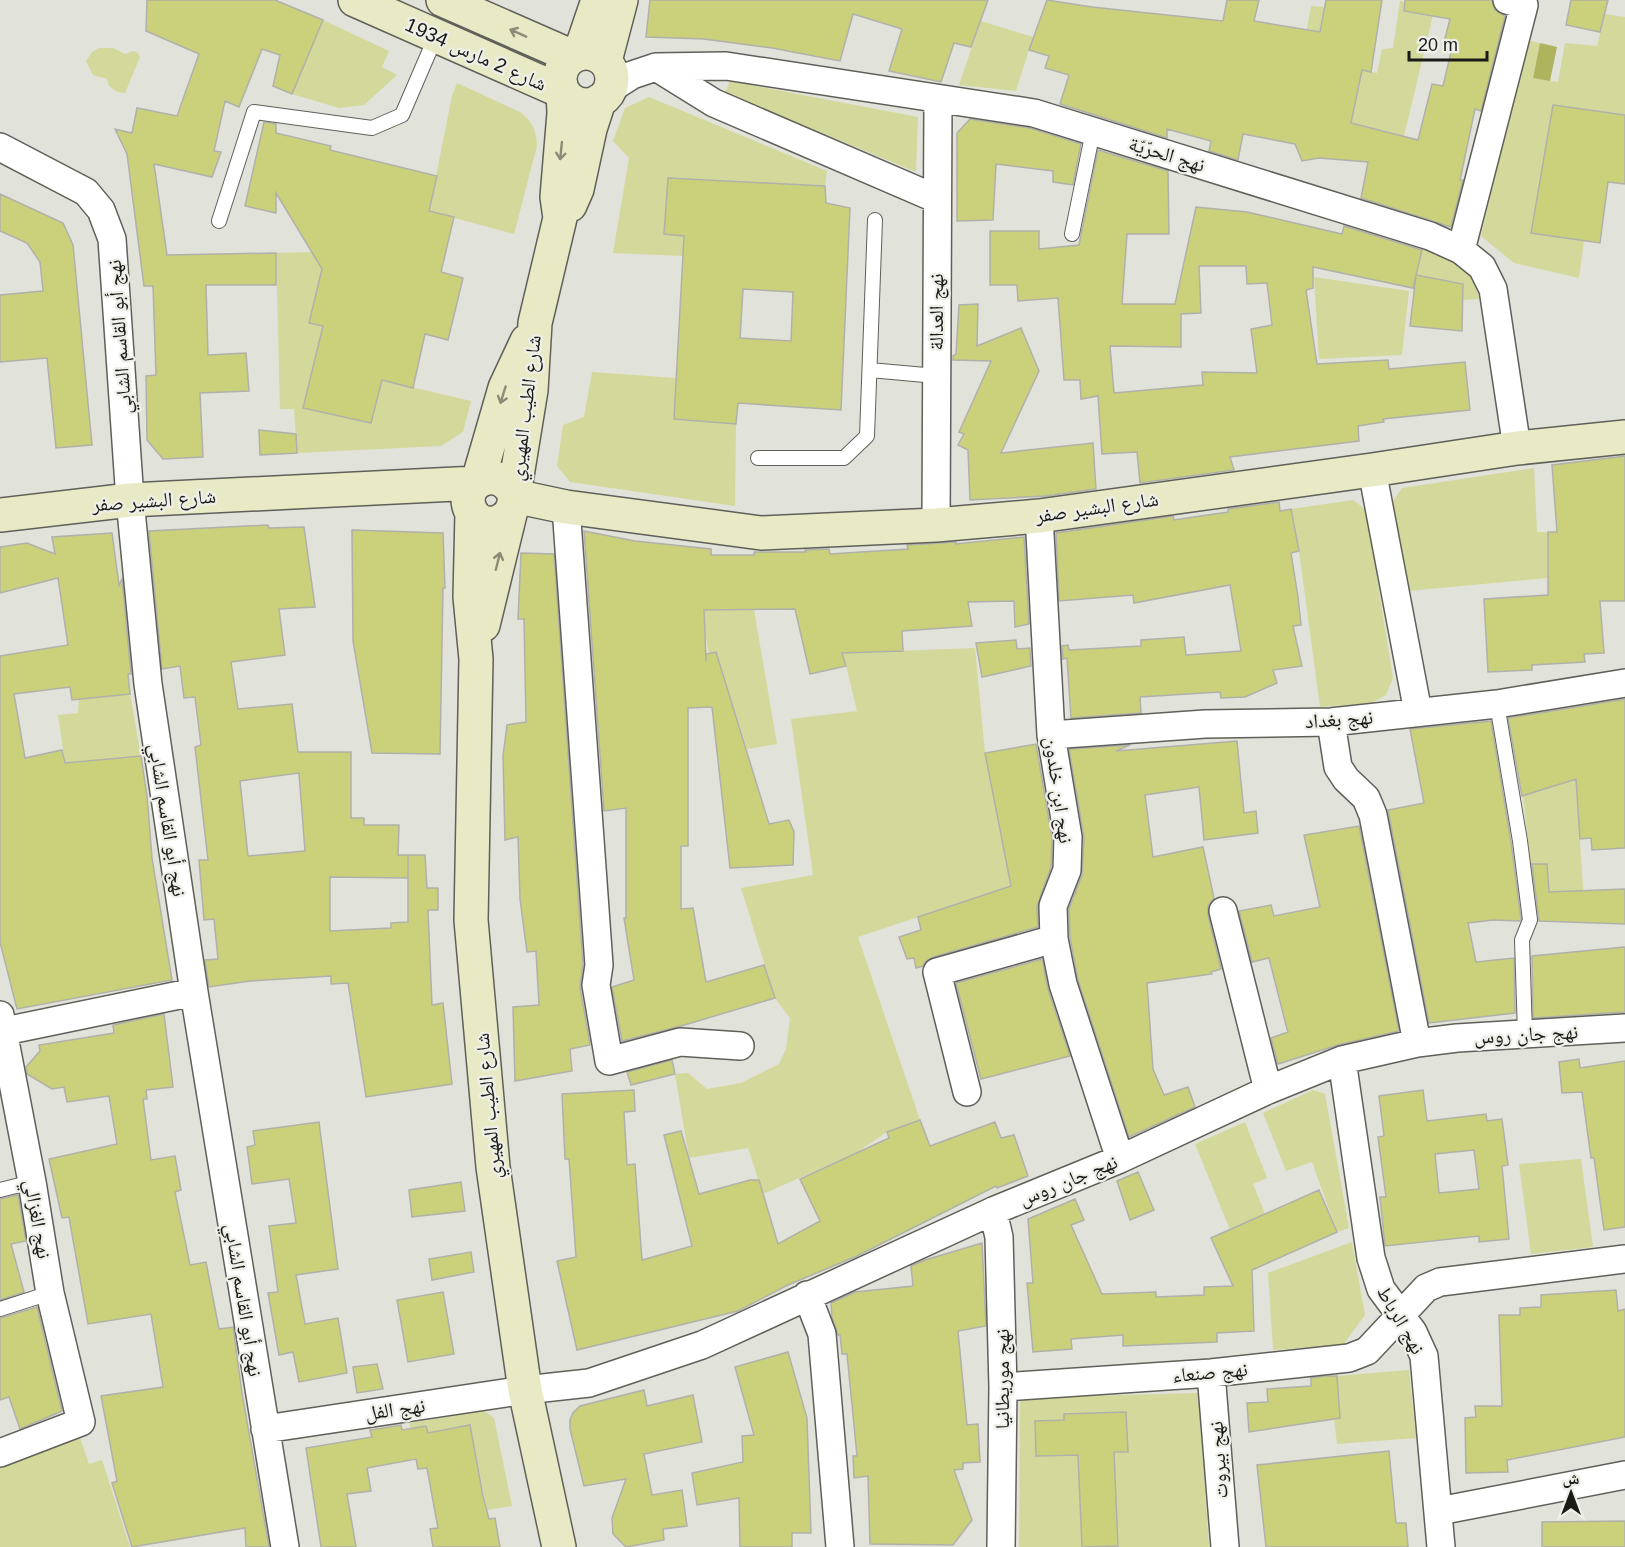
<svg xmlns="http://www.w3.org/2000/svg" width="1625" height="1547" font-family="Helvetica,'Noto Naskh Arabic',sans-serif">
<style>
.green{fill:#d3d99a}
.water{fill:#adb45d}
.building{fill:#cad17a;stroke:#b0b1aa;stroke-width:1.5;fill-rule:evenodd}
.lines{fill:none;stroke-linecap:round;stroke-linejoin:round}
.lane-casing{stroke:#5f6059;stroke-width:16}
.street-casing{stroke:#5f6059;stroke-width:30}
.secondary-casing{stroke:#5f6059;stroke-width:36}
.lane{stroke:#fff;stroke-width:14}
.street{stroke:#fff;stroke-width:27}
.secondary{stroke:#e8eac5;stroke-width:33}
.oneway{stroke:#8b8c77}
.labels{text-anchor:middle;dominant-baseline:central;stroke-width:4.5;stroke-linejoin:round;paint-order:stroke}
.street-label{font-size:20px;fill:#1a1a17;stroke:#eeefe8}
</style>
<rect width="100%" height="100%" fill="#e1e2da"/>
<!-- green -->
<path class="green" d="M1400,1L1434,11L1404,136L1351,123L1360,83L1299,72L1311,6L1325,7L1316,62L1377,73L1382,49L1393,48Z
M1605,14L1625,17V115L1553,105L1531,233L1584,241L1579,278L1514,263L1481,236L1526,40L1540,43L1533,78L1558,82L1565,43L1597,46Z
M323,20L389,51L382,67L397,75L364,105L339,108L292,94Z
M981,21L1033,37L1016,91L959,85Z
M99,48H113L125,54L133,51L137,52L140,57L125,93L117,92L109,86L107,79L93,75L86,61L92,52Z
M730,81L918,117L916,172L725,93Z
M457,83L520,112C532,121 537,131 537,146L514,234L429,211L452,96Z
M649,97L827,171L825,186L668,178L664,234L684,236L683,256L613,253L629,158L613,141L625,108Z
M1424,245C1449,253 1476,270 1479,299L1462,300V284L1416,275Z
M312,252L322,269L309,323L323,326L304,408L371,423L382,380L471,401L463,432L441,446L297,453L294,409H280L276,253Z
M1314,277L1409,291L1402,355L1319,359Z
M592,372L676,378L674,419L736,424L735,506L570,482L557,466L563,425L584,417Z
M1534,468L1537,532H1548V578L1408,591L1393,501L1402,488Z
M1353,500L1366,510L1393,678L1386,695L1372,703L1320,707L1299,551L1291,509Z
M704,604H741L742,610H754L777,744L747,749L718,659L710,660L705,632Z
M975,648L985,753L1011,886L858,937L920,1120L887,1132L856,1153L763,1194L748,1148L689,1158L675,1074L688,1073L707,1089L741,1083L779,1064L786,1049L790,1018L775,998L741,888L813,875L791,719L857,711L843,653Z
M130,694L141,756L65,763L58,715L78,713L79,699Z
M1576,779L1585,919L1554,916H1536L1523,796Z
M1313,1090L1325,1094L1349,1228L1337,1232L1312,1162L1286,1171L1263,1113Z
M1245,1122L1267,1178L1253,1184L1265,1214L1230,1230L1195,1144Z
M1581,1159L1593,1247L1531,1254L1519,1164Z
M1352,1242L1365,1315L1343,1345L1273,1350L1268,1273Z
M1409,1370L1416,1438L1337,1444L1334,1419L1340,1417L1337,1376Z
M1198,1393L1209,1547H1019L1020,1398Z
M484,1411L494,1418L512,1506L487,1510L470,1425L428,1433L426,1427L410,1429V1423Z
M80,1437L89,1464L102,1460L130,1547H0V1467Z"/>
<!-- water -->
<path class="water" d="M1540,43L1557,47L1550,81L1533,78Z"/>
<!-- building -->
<path class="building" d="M147,0H275L323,20L292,94L273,86L280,55L262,49L239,107L225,101L214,151L221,152L212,177L154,164L167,255L276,253V285H206L208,355L246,353L249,391L200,393L203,457L163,459L147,440L146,376L156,375L153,286H144L127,154L115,129L132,133L137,108L177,116L199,54L146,31Z
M650,0H988L971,47L954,43L941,82L889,71L902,29L853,14L840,61L772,48L704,39L646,37Z
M1047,0L1092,7L1223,21L1227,0H1259L1254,21L1320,32L1326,0H1382L1371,72L1362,70L1351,123L1418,140L1432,84L1443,86L1452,48L1443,46L1450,19L1404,11L1405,0H1492L1495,10L1505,16L1481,111L1475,109L1460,180H1463L1451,227L1361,198L1368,162L1319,158L1302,161L1295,144L1243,134L1238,160L1209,151L1211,141L1167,129V138L1060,104L1069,75L1045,68L1049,56L1029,50Z
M1571,0H1608L1600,32L1566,25Z
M1553,105L1625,115V184L1608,182L1600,243L1531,233Z
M970,119L1030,128L1081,144L1073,185L1053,182V171L996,164L993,220L957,221V133Z
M264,122L276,124V133L331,146L330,150L437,176L429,211L454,217L441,272L463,278L448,340L425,334L413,388L382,380L371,423L303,408L323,326L309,323L322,269L276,193V213L245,206Z
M1098,150L1168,171L1169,234H1127L1122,304H1175L1196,207L1247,212L1342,234L1344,226L1422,250L1413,288L1313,267V288L1306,290L1317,364L1388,360L1389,369L1465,362L1470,410L1383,419L1384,422L1358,426L1359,441L1230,457L1234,470L1140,483L1137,452L1102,454L1098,396L1081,399L1080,380H1064L1058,298L1018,301L1017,285H990V231H1039V249L1079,245ZM1199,266H1246L1247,284L1267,283L1272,325L1251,329L1257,373L1202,372L1203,385L1114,393L1110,346L1181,347V314L1201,313Z
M668,178L825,186L826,203L850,208L841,410L738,403L736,424L674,419L684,236L664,234ZM743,289L793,292L791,341L740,338Z
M0,194L63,223L73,245L92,445L56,448L47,358L0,362V295L43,291L40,262L27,243L0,231Z
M1416,275L1463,284L1462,331L1410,326Z
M978,304L977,346L1021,328L1039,371L1001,453L1093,443L1096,489L1046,496L970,500L968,450L958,445L964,434L959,432L991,361L953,360V356L956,354L959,305Z
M259,430L296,434L297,453L260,455Z
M1625,456V601H1600L1604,653L1584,654L1585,662L1532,665V670L1488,672L1484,599L1548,595V532H1557L1552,465Z
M1279,502L1280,511L1291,509L1299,551L1291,553L1298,597L1301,625L1293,626L1302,666L1273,670L1277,683L1245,697L1221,698L1220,692L1140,697L1141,713L1071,718L1067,658L1063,659L1062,646L1068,645L1069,650L1141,646V640L1184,637L1186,655L1241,651L1230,585L1134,603L1133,595L1059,601L1056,533L1173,516L1174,520L1228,512V509Z
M268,525L269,528L304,527L315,607L279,609L285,655L231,662L238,709L292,704L298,752H351V818H364V825H399L398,855H408V878L330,877V931L391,928V923L408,922V855H425L427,888H438V910H428L432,1005L443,1003L452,1084L366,1097L348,983L331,984V976L250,981L209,987L205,960L218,959L214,919L204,920L199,860H208L195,747L201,745L195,697L184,698L180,666L162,669L149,531ZM299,773L305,851L248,856L240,781Z
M352,530L443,533L445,588H443L440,754L372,753L353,641Z
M584,531L635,541L711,549V555H754V552H806L805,550L829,549L830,554L908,549L907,545L956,542V544L1024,537L1029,624L1015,627L1014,601L968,602L972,626L902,631L903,651L842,653L846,666L810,674L795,609L704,610L706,661V654L716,652L769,824L789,820L794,832L793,865L730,868L712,707L688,708V846H681V909L693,908L706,982L764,965L775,998L681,1026L622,1041L612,987L634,980L624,918H626V808L604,811Z
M112,533L119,585L122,579L131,674H128L130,694L72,700L70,687L14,694L25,758L62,750L65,763L141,756L147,796L152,858L172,980L17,1009L0,942V656L68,645L58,578L0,593V547L27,543L55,554L52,537Z
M521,553L554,554L583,964L580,987L590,1045L570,1049L572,1071L515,1081L513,1007L539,1005L536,951L527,952L520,899L518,837L505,840L503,756L507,725L526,722L524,619H518Z
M1016,640L1017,649L1030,648L1031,666L982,677L976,643Z
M1625,699V848L1592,850L1591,838L1580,839L1576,779L1522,796L1508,718Z
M1491,721L1511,842L1521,919L1520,921L1493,920L1468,923L1476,962L1514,958L1515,1013L1429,1023L1388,810L1424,803L1410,729Z
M1237,741L1244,813L1256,811L1258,833L1204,840L1199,787L1145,795L1153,857L1203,847L1214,898L1208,906V915L1221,969L1211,972L1212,974L1147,983L1153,1069L1164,1095L1188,1087L1195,1107L1129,1137L1078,980L1070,937L1069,909L1082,875L1084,837L1069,749L1130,745L1116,751Z
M1036,744L1052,838L1051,867L1037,906L1038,927L933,957L926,961L923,966L916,968L914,958L907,959L899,937L921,930L918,917L1011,886L985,753Z
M1359,826L1399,1031L1338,1045L1278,1064L1271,1038L1288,1032L1287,1029L1269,958L1252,962L1239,911L1271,905L1274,916L1320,907L1304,835Z
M1532,864H1547L1549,892L1625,889V924L1539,921Z
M1625,947V1012L1533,1018L1532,956Z
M1042,959L1048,989L1070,1056L981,1079L956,983Z
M164,1014L173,1087L146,1090L147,1099H143L151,1160L175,1156L181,1190L175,1192L190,1265L206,1262L219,1329L233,1327L242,1393L269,1547H246L245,1528L132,1547L112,1483L117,1481L101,1396L163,1387L151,1314L88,1324L69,1217L62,1218L49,1159L117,1144L109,1096L67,1102L64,1087L52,1089L27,1074L26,1067L40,1051L39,1045L114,1033L113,1025Z
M1579,1059L1580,1068L1625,1061V1227L1604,1230L1594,1158H1591L1582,1092L1562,1093L1559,1062Z
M672,1060L675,1074L631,1085L627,1072Z
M634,1090L635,1111L624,1112L627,1165L635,1164L642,1260L692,1246L664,1135L681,1131L699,1194L750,1180H759L778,1244L820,1221L800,1179L889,1138L887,1132L920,1120L930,1146L995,1122L1001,1138L1014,1135L1028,1176L997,1188L996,1186L857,1256L788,1285L738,1311L577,1350L557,1261L576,1257L569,1159H565L562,1094Z
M1423,1090L1427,1121L1486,1114L1487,1121L1502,1119L1508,1165L1502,1166L1509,1239L1479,1242V1236L1385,1246L1380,1197H1386L1378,1137L1384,1136L1379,1096ZM1474,1150L1479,1189L1439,1193L1435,1154Z
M319,1122L338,1269L296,1275L305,1324L338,1318L347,1373L299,1382L293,1352L279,1355L268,1293L278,1292L269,1226L296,1223L289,1179L252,1184L247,1147L255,1145L253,1131Z
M1138,1172L1154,1210L1130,1220L1117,1181Z
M461,1182L465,1211L412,1217L409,1190Z
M1319,1190L1337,1232L1252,1270L1254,1331L1217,1333V1342L1123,1346V1335L1071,1339L1072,1349L1033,1352L1027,1283H1033L1028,1219L1075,1199L1084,1220L1071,1225L1102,1294L1156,1292V1297L1204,1295V1287L1233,1286L1211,1238Z
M18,1195L26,1241L11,1244L24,1292L0,1300V1199Z
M982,1243L986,1326L958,1331L967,1425L978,1424L980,1462L963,1463V1469L954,1470L972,1520L953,1545L870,1544L868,1476L854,1478L853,1456H857L847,1354H842L840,1335H838L832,1317L831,1303L855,1292L913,1286L911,1266L925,1260Z
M471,1252L474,1272L432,1280L429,1259Z
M1616,1290L1618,1311L1625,1309V1437L1507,1460L1508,1472L1466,1473L1465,1418L1476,1417L1475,1406H1502L1499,1315H1520V1308L1541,1307V1295Z
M443,1292L454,1354L408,1362L397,1300Z
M37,1307L62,1411L20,1429L9,1397L0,1400V1318Z
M788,1352L807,1418L811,1533H792V1547H740L739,1498L697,1505L692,1473L743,1462L742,1436L754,1435L735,1367Z
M377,1364L383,1389L357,1393L353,1367Z
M1325,1376H1337L1340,1418L1249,1432L1247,1403L1268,1402L1267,1389L1311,1386V1378Z
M644,1390L647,1406L693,1395L702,1442L644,1454L652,1495L682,1490L687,1526L663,1529L664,1540L626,1547L613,1534L612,1518L626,1479L584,1486L570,1429V1420L573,1413L580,1406Z
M1126,1412L1128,1452H1114L1118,1546L1082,1547L1078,1455L1036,1456L1035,1421L1064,1420V1414Z
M401,1425L402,1430L426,1426L428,1433L470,1425L483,1496L489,1519L495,1518L500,1547H433L430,1529L438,1528L427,1468L418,1469L416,1459L367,1468L371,1491L347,1494L356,1547H321L306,1448L372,1437L370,1430Z
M1389,1451L1396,1523H1406L1408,1547H1266L1257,1465Z
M1625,1521V1547H1542V1522Z"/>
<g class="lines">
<!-- lane casing -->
<g class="lane-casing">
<path id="lane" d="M219,221L254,112L372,128L402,115L436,36
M1072,234L1093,131
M870,370L936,376
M758,458H844L867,436L875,220
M1497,704L1520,841L1530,920L1522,940L1525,1034
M0,1190L32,1182
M0,1309L50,1293"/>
</g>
<!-- street casing -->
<g class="street-casing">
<path id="street" d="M656,67L714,103L937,199
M610,89L632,75L656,67L726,66L1034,113L1430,236L1461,250L1482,267L1493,289L1517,448
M0,147L86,192L101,210L112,239L130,500L148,684L194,992L285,1547
M1461,250L1524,5L1507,0
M1372,470L1418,712
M566,507L599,965L596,985L609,1061L680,1042L740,1046
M1039,516L1051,735L1068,837L1067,870L1053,906L1054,939L1063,984L1120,1159
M936,525L938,99
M1331,722L1338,767L1346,779L1366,798L1373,815L1417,1043
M1051,735L1205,724L1331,722L1497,704L1625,683
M1223,911L1268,1090
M0,1015L32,1182L50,1293L81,1422L0,1453
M0,1032L194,992
M1342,1060L1371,1258L1381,1289L1413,1332L1424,1356L1441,1547
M967,1092L937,972L1054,939
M993,1211L999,1237L1003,1387L1001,1547
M807,1295L822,1334L840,1547
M1211,1373L1225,1547
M1003,1387L1211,1373L1349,1358L1367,1351L1426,1288L1440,1282L1625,1259
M265,1429L525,1390L589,1383L702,1345L993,1211L1120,1159L1268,1090L1342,1060L1417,1043L1457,1038L1625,1028
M1439,1511L1625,1475"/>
</g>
<!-- secondary casing -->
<g class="secondary-casing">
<path id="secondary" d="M355,0L563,92L564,113L557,197L560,218L535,323L531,390L514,494C518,523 480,535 470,509C459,481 500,463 514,494
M443,0L571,56
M580,53L598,0
M560 79a26 26 0 1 1 52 0a26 26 0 1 1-52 0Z
M605,61L621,0
M570,205L577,189L590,129L599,101
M478,481L505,388L527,341
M514,496L566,507L761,533L936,525L1039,516L1372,470L1517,448L1625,437
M472,513L470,597L476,659L471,920L493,1167L525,1390L559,1547
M0,515L130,500L476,483
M483,625L510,514"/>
</g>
<!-- lane -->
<use href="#lane" class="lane"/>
<!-- street -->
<use href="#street" class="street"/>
<!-- secondary -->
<use href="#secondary" class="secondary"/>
</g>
<!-- one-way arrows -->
<defs><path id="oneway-shaft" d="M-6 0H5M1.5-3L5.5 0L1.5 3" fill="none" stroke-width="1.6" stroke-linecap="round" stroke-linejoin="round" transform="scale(1.5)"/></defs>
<g class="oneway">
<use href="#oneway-shaft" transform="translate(518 33) rotate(-156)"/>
<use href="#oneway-shaft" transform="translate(561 151) rotate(96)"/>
<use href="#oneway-shaft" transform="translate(503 395) rotate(107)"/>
<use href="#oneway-shaft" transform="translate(498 561) rotate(-76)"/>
</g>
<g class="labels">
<!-- street labels -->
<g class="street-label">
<text transform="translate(476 54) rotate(24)">شارع 2 مارس 1934</text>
<text transform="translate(1167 154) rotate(17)">نهج الحرّيّة</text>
<text transform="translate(936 312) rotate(-90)">نهج العدالة</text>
<text transform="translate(119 337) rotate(-94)">نهج أبو القاسم الشابي</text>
<text transform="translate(525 408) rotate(-83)">شارع الطيب المهيري</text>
<text transform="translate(154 500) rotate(-4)">شارع البشير صفر</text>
<text transform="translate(1097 507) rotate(-8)">شارع البشير صفر</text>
<text transform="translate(1339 719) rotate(-4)">نهج بغداد</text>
<text transform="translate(1059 790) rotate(82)">نهج ابن خلدون</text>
<text transform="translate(168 820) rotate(81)">نهج أبو القاسم الشابي</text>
<text transform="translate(1526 1034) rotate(-3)">نهج جان روس</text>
<text transform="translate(488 1106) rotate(-95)">شارع الطيب المهيري</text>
<text transform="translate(1068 1180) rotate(-22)">نهج جان روس</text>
<text transform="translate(38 1219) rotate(80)">نهج الغزالي</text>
<text transform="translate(244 1300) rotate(81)">نهج أبو القاسم الشابي</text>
<text transform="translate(1401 1320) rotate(60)">نهج الرباط</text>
<text transform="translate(1210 1372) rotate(-5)">نهج صنعاء</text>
<text transform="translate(1002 1379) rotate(-90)">نهج موريطانيا</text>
<text transform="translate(395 1409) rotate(-8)">نهج الفل</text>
<text transform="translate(1218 1460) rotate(-94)">نهج بيروت</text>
</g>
</g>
<!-- north arrow -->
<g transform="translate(1571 1493)" stroke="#eeefe8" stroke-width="4.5" paint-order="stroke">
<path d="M0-4.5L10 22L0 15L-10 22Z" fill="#1a1a17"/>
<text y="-9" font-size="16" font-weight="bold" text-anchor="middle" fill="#1a1a17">ش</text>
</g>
<!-- scale -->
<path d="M1409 51v9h78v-9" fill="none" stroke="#1a1a17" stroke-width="3"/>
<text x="1418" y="51" font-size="18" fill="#1a1a17" stroke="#eeefe8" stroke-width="4.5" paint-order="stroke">20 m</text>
</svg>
